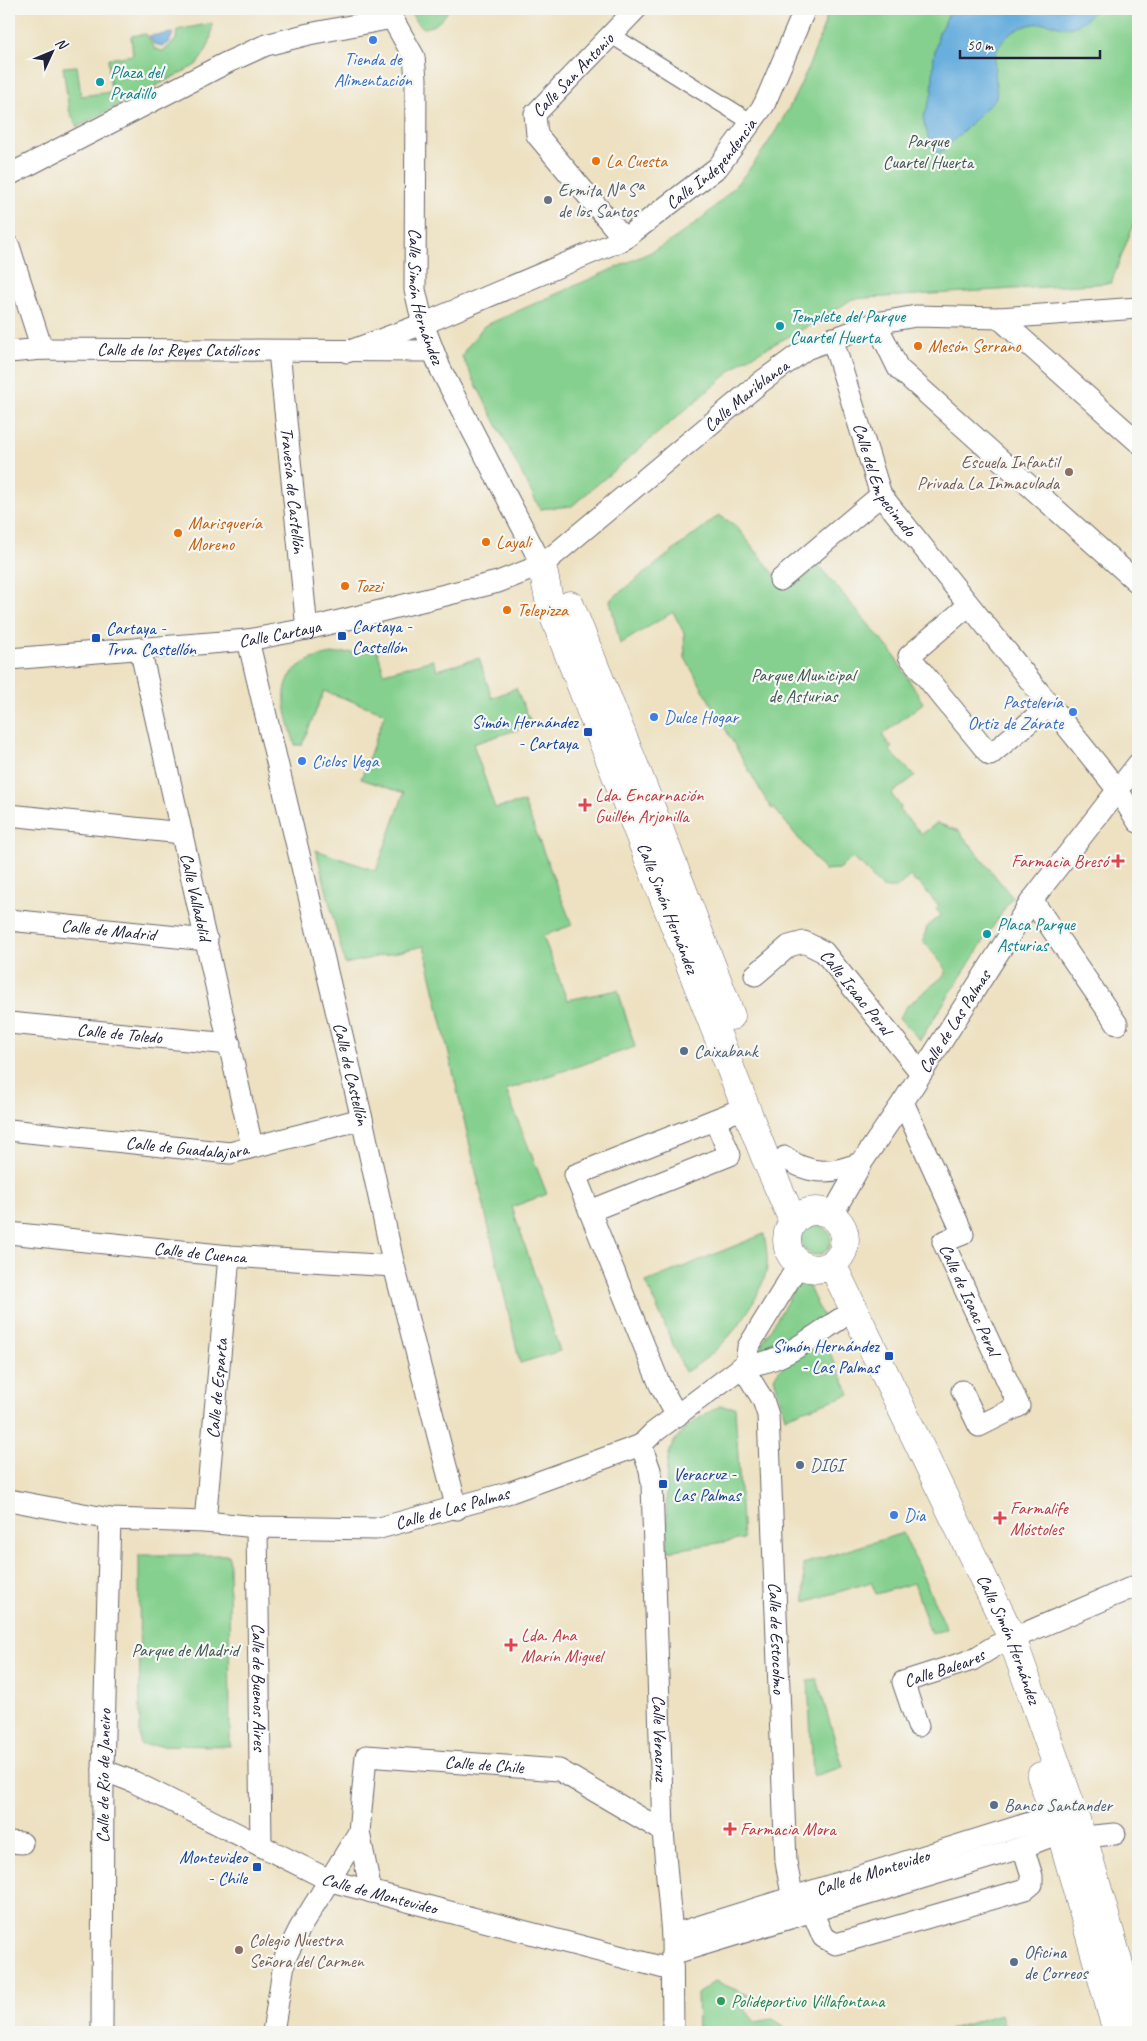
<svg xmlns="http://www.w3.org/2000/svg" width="1147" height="2041" font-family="Caveat,sans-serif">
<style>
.green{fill:#85d08e;stroke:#547964}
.water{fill:#68aede;stroke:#45688c}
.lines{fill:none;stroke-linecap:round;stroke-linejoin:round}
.pedestrian-casing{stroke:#69656a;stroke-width:18}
.minor-casing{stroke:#69656a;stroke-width:23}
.tertiary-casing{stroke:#69656a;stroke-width:29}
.pedestrian{stroke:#fff;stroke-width:16}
.minor{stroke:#fff;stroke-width:21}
.tertiary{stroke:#fff;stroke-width:28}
.shop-dot{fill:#3f7fe0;stroke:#f6f6f2;stroke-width:2}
.culture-dot{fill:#0f9aa8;stroke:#f6f6f2;stroke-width:2}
.food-dot{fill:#e8710a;stroke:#f6f6f2;stroke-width:2}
.worship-dot{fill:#6b7280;stroke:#f6f6f2;stroke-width:2}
.education-dot{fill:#8d6e63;stroke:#f6f6f2;stroke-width:2}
.transit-dot{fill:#1a4fb4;stroke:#f6f6f2;stroke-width:2}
.health-dot{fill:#e0444e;stroke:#f6f6f2;stroke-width:2}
.service-dot{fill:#5c6f8a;stroke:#f6f6f2;stroke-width:2}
.leisure-dot{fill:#2e9e5b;stroke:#f6f6f2;stroke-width:2}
.labels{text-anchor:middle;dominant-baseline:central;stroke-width:4.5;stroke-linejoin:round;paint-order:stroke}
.shop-label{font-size:18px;fill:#366cbe;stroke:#f6f6f2;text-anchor:start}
.culture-label{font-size:18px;fill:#0d838f;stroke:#f6f6f2;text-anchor:start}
.street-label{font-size:18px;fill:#22223b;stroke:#f6f6f2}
.park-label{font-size:18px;fill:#405654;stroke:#f6f6f2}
.food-label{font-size:18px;fill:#c56008;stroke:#f6f6f2;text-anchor:start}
.worship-label{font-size:18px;fill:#5b616d;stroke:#f6f6f2;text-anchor:start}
.education-label{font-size:18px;fill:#785e54;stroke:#f6f6f2;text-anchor:end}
.transit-label{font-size:18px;fill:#164399;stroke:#f6f6f2;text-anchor:start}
.health-label{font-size:18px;fill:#be3a42;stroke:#f6f6f2;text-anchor:start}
.service-label{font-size:18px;fill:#4e5e75;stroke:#f6f6f2;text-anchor:start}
.leisure-label{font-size:18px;fill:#27864d;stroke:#f6f6f2;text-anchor:start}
</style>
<rect width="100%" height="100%" fill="#f6f6f2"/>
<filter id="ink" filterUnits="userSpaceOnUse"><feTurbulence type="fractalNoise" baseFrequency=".02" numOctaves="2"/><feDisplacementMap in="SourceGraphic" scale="10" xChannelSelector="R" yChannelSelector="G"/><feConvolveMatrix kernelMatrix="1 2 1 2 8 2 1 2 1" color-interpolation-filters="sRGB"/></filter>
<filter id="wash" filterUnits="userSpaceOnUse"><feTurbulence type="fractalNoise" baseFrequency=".0096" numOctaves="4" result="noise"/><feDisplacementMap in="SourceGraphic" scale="20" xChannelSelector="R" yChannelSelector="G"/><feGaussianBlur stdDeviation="1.12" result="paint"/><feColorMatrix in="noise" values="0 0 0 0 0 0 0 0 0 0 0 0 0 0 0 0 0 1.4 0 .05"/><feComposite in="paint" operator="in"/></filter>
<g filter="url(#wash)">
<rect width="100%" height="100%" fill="#ede1c1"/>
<!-- green -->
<path class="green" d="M409,9H449C442,20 437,26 424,28L416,22Z
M829,9H1138V213L1111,283L852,299L820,320L744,360L572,506L540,509L462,357L465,350L484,326L651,252C744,204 800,106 829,9Z
M212,23C212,42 207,51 196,65L77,127L69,110L63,67L77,66L81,96L111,92L108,59L133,55L131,36L146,34L155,49L163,51L176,40L177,30Z
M719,515L736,526L787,590L819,566L892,652L923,703L882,735L892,748L890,751L915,776L891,794L901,807L899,810L922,834L937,823L959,831L1012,897L920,1040L899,1018L907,1006L946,974L944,966L923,941L927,927L941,915L936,909L939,906L918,882L916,883L910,876L896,888H882L860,863L858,864L853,858L838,869L824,870L774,808L772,809L767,802L685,658L684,633L673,612L620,644L610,600Z
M377,650L384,673L433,660L437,670L479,658L492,698L516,688L532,725L473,744L495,808L524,802L572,925L543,936L567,1000L618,990L635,1047L506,1090L547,1194L512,1207L560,1351L520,1363L424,946L345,964L316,850L376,871L404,793L361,779L385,713L324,691L302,745H295C291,729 283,708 285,691C291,649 345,654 377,650Z
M801 1240a15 15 0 1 1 30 0a15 15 0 1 1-30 0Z
M764,1234C766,1246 769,1261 766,1273C754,1312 721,1353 685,1372L646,1282Z
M802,1282L807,1283L824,1319L763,1356L760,1348L763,1342L796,1287Z
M823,1346L830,1353L850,1394L785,1417L774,1377C785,1360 804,1351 823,1346Z
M720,1406L735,1407L743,1539L668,1551C668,1528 663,1471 670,1451C676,1430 702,1416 720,1406Z
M903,1533L947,1629L931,1634L914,1583L876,1594L871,1582L805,1602L803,1564Z
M139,1555H229L230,1746L140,1745Z
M817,1679L843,1767L813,1776L808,1680Z
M715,1981L748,1995L743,2007L755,2022L773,2019L784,2026L785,2032H698L697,1994Z
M1001,2014L1006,2032H942L997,2015Z"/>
<!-- water -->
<path class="water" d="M952,9H1096C1089,16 1082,25 1072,27C1064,29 1058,25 1050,24C1030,20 1003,32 996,53C992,69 998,82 996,98L943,151L938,153L931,147L923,119L932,93L934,56L939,32Z
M173,33L169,43L162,46L154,44L149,36Z"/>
</g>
<g filter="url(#ink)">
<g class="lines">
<!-- pedestrian casing -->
<g class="pedestrian-casing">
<path id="pedestrian" d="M611,35L751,122"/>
</g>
<!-- minor casing -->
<g class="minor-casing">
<g id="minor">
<path id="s1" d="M387,9L414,57L416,79L415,290L423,324L440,368L542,565"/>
<path d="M9,175L226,63L266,45L309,34L392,18"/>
<path id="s2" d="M624,239L537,135L535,114L636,9"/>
<path d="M9,246L42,349"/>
<path d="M999,318L1138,442"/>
<path d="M876,323L898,368L1138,583"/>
<path id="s3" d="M832,338L881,495L1117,789L1138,822"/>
<path id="s4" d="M279,351L307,629"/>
<path id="s5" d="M9,352L42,349L433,351"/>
<path id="s6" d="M347,352L423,324L624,239L718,167L764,105L805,9"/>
<path d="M780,580L881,495"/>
<path d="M969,605L909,656L990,755L1050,705"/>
<path id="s7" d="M248,640L362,1119L394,1266L457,1509"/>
<path id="s8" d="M140,648L252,1146"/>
<path id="s9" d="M9,659L248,640L307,629L498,582L542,565L761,382L806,349L876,323L916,316L999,318L1138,308"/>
<path d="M9,815L182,833"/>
<path d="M1032,900L1117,1024"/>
<path id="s10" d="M9,920L207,940"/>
<path id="s11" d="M755,975L789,946L804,942L824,952L921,1073"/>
<path id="s12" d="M9,1023L230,1044"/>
<path id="s13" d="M903,1102L963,1234L943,1242L1019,1406L979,1426L962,1391"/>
<path id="s14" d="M9,1130L230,1153L362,1119"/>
<path d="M785,1157C809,1176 835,1174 862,1162"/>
<path d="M590,1211L730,1155L715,1120"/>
<path id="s15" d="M832,1215L862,1162L903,1102L1032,900L1138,764"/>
<path id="s16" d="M9,1233L229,1256L394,1266"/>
<path d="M746,1364C776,1367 815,1335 840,1319"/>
<path id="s17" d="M742,1366L763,1400L768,1415L786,1862L796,1916"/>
<path d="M677,1416L660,1385L575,1175L747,1107"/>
<path id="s18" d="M641,1445L650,1470L652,1484L663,1831L672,1935L673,2032"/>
<path id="s19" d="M9,1500L110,1519L205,1522L257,1527L376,1529L511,1492L641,1445L653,1433L746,1364L748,1347L799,1264"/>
<path id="s20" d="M205,1522L229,1256"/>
<path id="s21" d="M257,1527L261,1846"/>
<path id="s22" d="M918,1726L903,1682L972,1660L995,1646L1138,1585"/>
<path id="s23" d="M103,1770L134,1782L331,1881L672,1970"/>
<path d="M359,1832L371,1892"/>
<path d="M1083,1837L1115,1834"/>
<path d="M9,1842L22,1843"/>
<path d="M812,1911L823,1937L836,1944L1026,1889L1032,1884V1876L1023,1847"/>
<path id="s24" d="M672,1935L1068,1811"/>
<path d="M672,1954L1023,1847L1075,1827"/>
<path id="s25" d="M102,2032L103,1770L110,1519"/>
<path id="s26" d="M273,2032L285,1958L300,1928L359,1832L366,1756L559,1770L663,1831"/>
</g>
</g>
<!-- tertiary casing -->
<g class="tertiary-casing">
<g id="tertiary">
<path id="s27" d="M542,565L551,609L765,1157L793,1221"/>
<path d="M570,605L647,797L731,1016"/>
<circle cx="816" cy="1240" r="29"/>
<path id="s28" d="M832,1264L1012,1638L1087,1851L1138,2032"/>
<path d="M1041,1776L1061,1833L1117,2032"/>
</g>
</g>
<!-- pedestrian -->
<use href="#pedestrian" class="pedestrian"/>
<!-- minor -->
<use href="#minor" class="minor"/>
<!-- tertiary -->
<use href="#tertiary" class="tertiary"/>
</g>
</g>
<!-- markers -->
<g class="shop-dot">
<circle cx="373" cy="40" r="5"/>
<circle cx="1073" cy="712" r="5"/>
<circle cx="654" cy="717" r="5"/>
<circle cx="302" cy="761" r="5"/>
<circle cx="894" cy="1515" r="5"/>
</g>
<g class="culture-dot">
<circle cx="100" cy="82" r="5"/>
<circle cx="780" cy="326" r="5"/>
<circle cx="987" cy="934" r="5"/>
</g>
<g class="food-dot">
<circle cx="596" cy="161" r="5"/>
<circle cx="918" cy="346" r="5"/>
<circle cx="178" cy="533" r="5"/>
<circle cx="486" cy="542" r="5"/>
<circle cx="345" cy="586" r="5"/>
<circle cx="507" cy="610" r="5"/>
</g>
<circle class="worship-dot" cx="548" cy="200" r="5"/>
<g class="education-dot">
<circle cx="1069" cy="472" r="5"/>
<circle cx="239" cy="1950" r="5"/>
</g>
<g class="transit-dot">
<rect x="337" y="631" width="10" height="10" rx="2.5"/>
<rect x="91" y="633" width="10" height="10" rx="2.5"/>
<rect x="583" y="727" width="10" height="10" rx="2.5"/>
<rect x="884" y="1351" width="10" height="10" rx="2.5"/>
<rect x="658" y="1479" width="10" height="10" rx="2.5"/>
<rect x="252" y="1862" width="10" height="10" rx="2.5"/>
</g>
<g class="health-dot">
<path d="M582.5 797.5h5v5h5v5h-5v5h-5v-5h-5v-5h5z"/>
<path d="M1115.5 853.5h5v5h5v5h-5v5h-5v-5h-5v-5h5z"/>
<path d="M997.5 1510.5h5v5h5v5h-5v5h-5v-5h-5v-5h5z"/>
<path d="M508.5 1637.5h5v5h5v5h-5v5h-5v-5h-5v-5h5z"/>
<path d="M727.5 1821.5h5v5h5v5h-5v5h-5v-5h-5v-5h5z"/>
</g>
<g class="service-dot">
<circle cx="684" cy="1051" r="5"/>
<circle cx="800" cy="1465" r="5"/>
<circle cx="994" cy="1805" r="5"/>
<circle cx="1014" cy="1962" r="5"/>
</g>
<circle class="leisure-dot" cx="721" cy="2001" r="5"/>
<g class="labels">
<!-- shop labels -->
<g class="shop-label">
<text x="373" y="59" text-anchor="middle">Tienda de<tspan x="373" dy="21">Alimentación</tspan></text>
<text x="1063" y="702" text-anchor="end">Pastelería<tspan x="1063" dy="21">Ortiz de Zárate</tspan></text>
<text x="664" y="717">Dulce Hogar</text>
<text x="312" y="761">Ciclos Vega</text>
<text x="904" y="1515">Dia</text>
</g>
<!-- culture labels -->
<g class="culture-label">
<text x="110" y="72">Plaza del<tspan x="110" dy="21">Pradillo</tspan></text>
<text x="790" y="316">Templete del Parque<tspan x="790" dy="21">Cuartel Huerta</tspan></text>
<text x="997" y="924">Placa Parque<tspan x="997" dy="21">Asturias</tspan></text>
</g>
<!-- street labels -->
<g class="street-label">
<text stroke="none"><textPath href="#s2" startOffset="211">Calle San Antonio</textPath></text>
<text stroke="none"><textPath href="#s6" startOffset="415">Calle Independencia</textPath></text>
<text stroke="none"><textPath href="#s1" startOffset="296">Calle Simón Hernández</textPath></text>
<text stroke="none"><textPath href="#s5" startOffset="169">Calle de los Reyes Católicos</textPath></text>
<text stroke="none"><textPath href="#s9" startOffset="809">Calle Mariblanca</textPath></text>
<text stroke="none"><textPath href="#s3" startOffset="152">Calle del Empecinado</textPath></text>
<text stroke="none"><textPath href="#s4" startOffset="140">Travesía de Castellón</textPath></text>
<text stroke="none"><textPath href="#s9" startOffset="272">Calle Cartaya</textPath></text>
<text stroke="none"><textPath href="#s8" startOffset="255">Calle Valladolid</textPath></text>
<text stroke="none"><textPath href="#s27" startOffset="366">Calle Simón Hernández</textPath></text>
<text stroke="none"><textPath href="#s10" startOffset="100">Calle de Madrid</textPath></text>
<text stroke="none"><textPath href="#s11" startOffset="134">Calle Isaac Peral</textPath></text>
<text stroke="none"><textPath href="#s15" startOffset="229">Calle de Las Palmas</textPath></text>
<text stroke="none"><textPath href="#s12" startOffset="111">Calle de Toledo</textPath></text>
<text stroke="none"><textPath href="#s7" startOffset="446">Calle de Castellón</textPath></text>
<text stroke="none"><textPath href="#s14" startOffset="179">Calle de Guadalajara</textPath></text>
<text stroke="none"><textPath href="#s16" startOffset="192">Calle de Cuenca</textPath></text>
<text stroke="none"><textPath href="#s13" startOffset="230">Calle de Isaac Peral</textPath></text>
<text stroke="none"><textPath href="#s20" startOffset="134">Calle de Esparta</textPath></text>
<text stroke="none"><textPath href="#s19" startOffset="448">Calle de Las Palmas</textPath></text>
<text stroke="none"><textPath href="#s17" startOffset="279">Calle de Estocolmo</textPath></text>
<text stroke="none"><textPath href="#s28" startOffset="415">Calle Simón Hernández</textPath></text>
<text stroke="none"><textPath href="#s22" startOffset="90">Calle Baleares</textPath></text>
<text stroke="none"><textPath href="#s21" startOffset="160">Calle de Buenos Aires</textPath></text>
<text stroke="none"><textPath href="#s18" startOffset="295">Calle Veracruz</textPath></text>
<text stroke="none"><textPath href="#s26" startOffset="416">Calle de Chile</textPath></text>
<text stroke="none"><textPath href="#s25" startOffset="256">Calle de Río de Janeiro</textPath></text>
<text stroke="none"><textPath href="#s24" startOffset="210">Calle de Montevideo</textPath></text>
<text stroke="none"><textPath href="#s23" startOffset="304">Calle de Montevideo</textPath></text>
</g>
<!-- park labels -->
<g class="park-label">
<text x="928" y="141">Parque<tspan x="928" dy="21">Cuartel Huerta</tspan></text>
<text x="803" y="675">Parque Municipal<tspan x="803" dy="21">de Asturias</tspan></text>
<text x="185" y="1650">Parque de Madrid</text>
</g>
<!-- food labels -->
<g class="food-label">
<text x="606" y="161">La Cuesta</text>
<text x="928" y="346">Mesón Serrano</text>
<text x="188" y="523">Marisquería<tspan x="188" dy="21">Moreno</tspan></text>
<text x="496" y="542">Layali</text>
<text x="355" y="586">Tozzi</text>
<text x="517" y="610">Telepizza</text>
</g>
<!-- worship labels -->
<g class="worship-label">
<text x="558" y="190">Ermita Nª Sª<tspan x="558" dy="21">de los Santos</tspan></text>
</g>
<!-- education labels -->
<g class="education-label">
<text x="1059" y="462">Escuela Infantil<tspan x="1059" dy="21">Privada La Inmaculada</tspan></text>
<text x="249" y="1940" text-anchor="start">Colegio Nuestra<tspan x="249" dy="21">Señora del Carmen</tspan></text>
</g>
<!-- transit labels -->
<g class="transit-label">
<text x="352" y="626">Cartaya -<tspan x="352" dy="21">Castellón</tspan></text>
<text x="106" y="628">Cartaya -<tspan x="106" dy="21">Trva. Castellón</tspan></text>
<text x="578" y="722" text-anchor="end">Simón Hernández<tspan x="578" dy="21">- Cartaya</tspan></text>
<text x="879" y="1346" text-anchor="end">Simón Hernández<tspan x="879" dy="21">- Las Palmas</tspan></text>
<text x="673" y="1474">Veracruz -<tspan x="673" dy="21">Las Palmas</tspan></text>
<text x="247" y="1857" text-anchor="end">Montevideo<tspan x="247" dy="21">- Chile</tspan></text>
</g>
<!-- health labels -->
<g class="health-label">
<text x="595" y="795">Lda. Encarnación<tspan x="595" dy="21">Guillén Arjonilla</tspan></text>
<text x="1108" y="861" text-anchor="end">Farmacia Bresó</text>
<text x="1010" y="1508">Farmalife<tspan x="1010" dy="21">Móstoles</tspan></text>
<text x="521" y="1635">Lda. Ana<tspan x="521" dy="21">Marín Miguel</tspan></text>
<text x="740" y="1829">Farmacia Mora</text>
</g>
<!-- service labels -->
<g class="service-label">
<text x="694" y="1051">Caixabank</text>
<text x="810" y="1465">DIGI</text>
<text x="1004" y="1805">Banco Santander</text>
<text x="1024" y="1952">Oficina<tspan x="1024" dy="21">de Correos</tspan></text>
</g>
<!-- leisure labels -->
<g class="leisure-label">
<text x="731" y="2001">Polideportivo Villafontana</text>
</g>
</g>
<!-- margin -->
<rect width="1147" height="2041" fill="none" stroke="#f6f6f2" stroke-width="30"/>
<!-- north arrow -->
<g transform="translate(52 52) rotate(46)" stroke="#f6f6f2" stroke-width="4" paint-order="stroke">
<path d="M0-4L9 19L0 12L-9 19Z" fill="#22223b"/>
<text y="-8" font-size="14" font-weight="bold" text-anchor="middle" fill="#22223b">N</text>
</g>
<!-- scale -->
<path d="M960 50v8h140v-8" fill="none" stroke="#22223b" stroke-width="2.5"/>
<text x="967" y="50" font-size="15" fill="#22223b" stroke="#f6f6f2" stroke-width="4" paint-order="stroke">50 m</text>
</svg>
